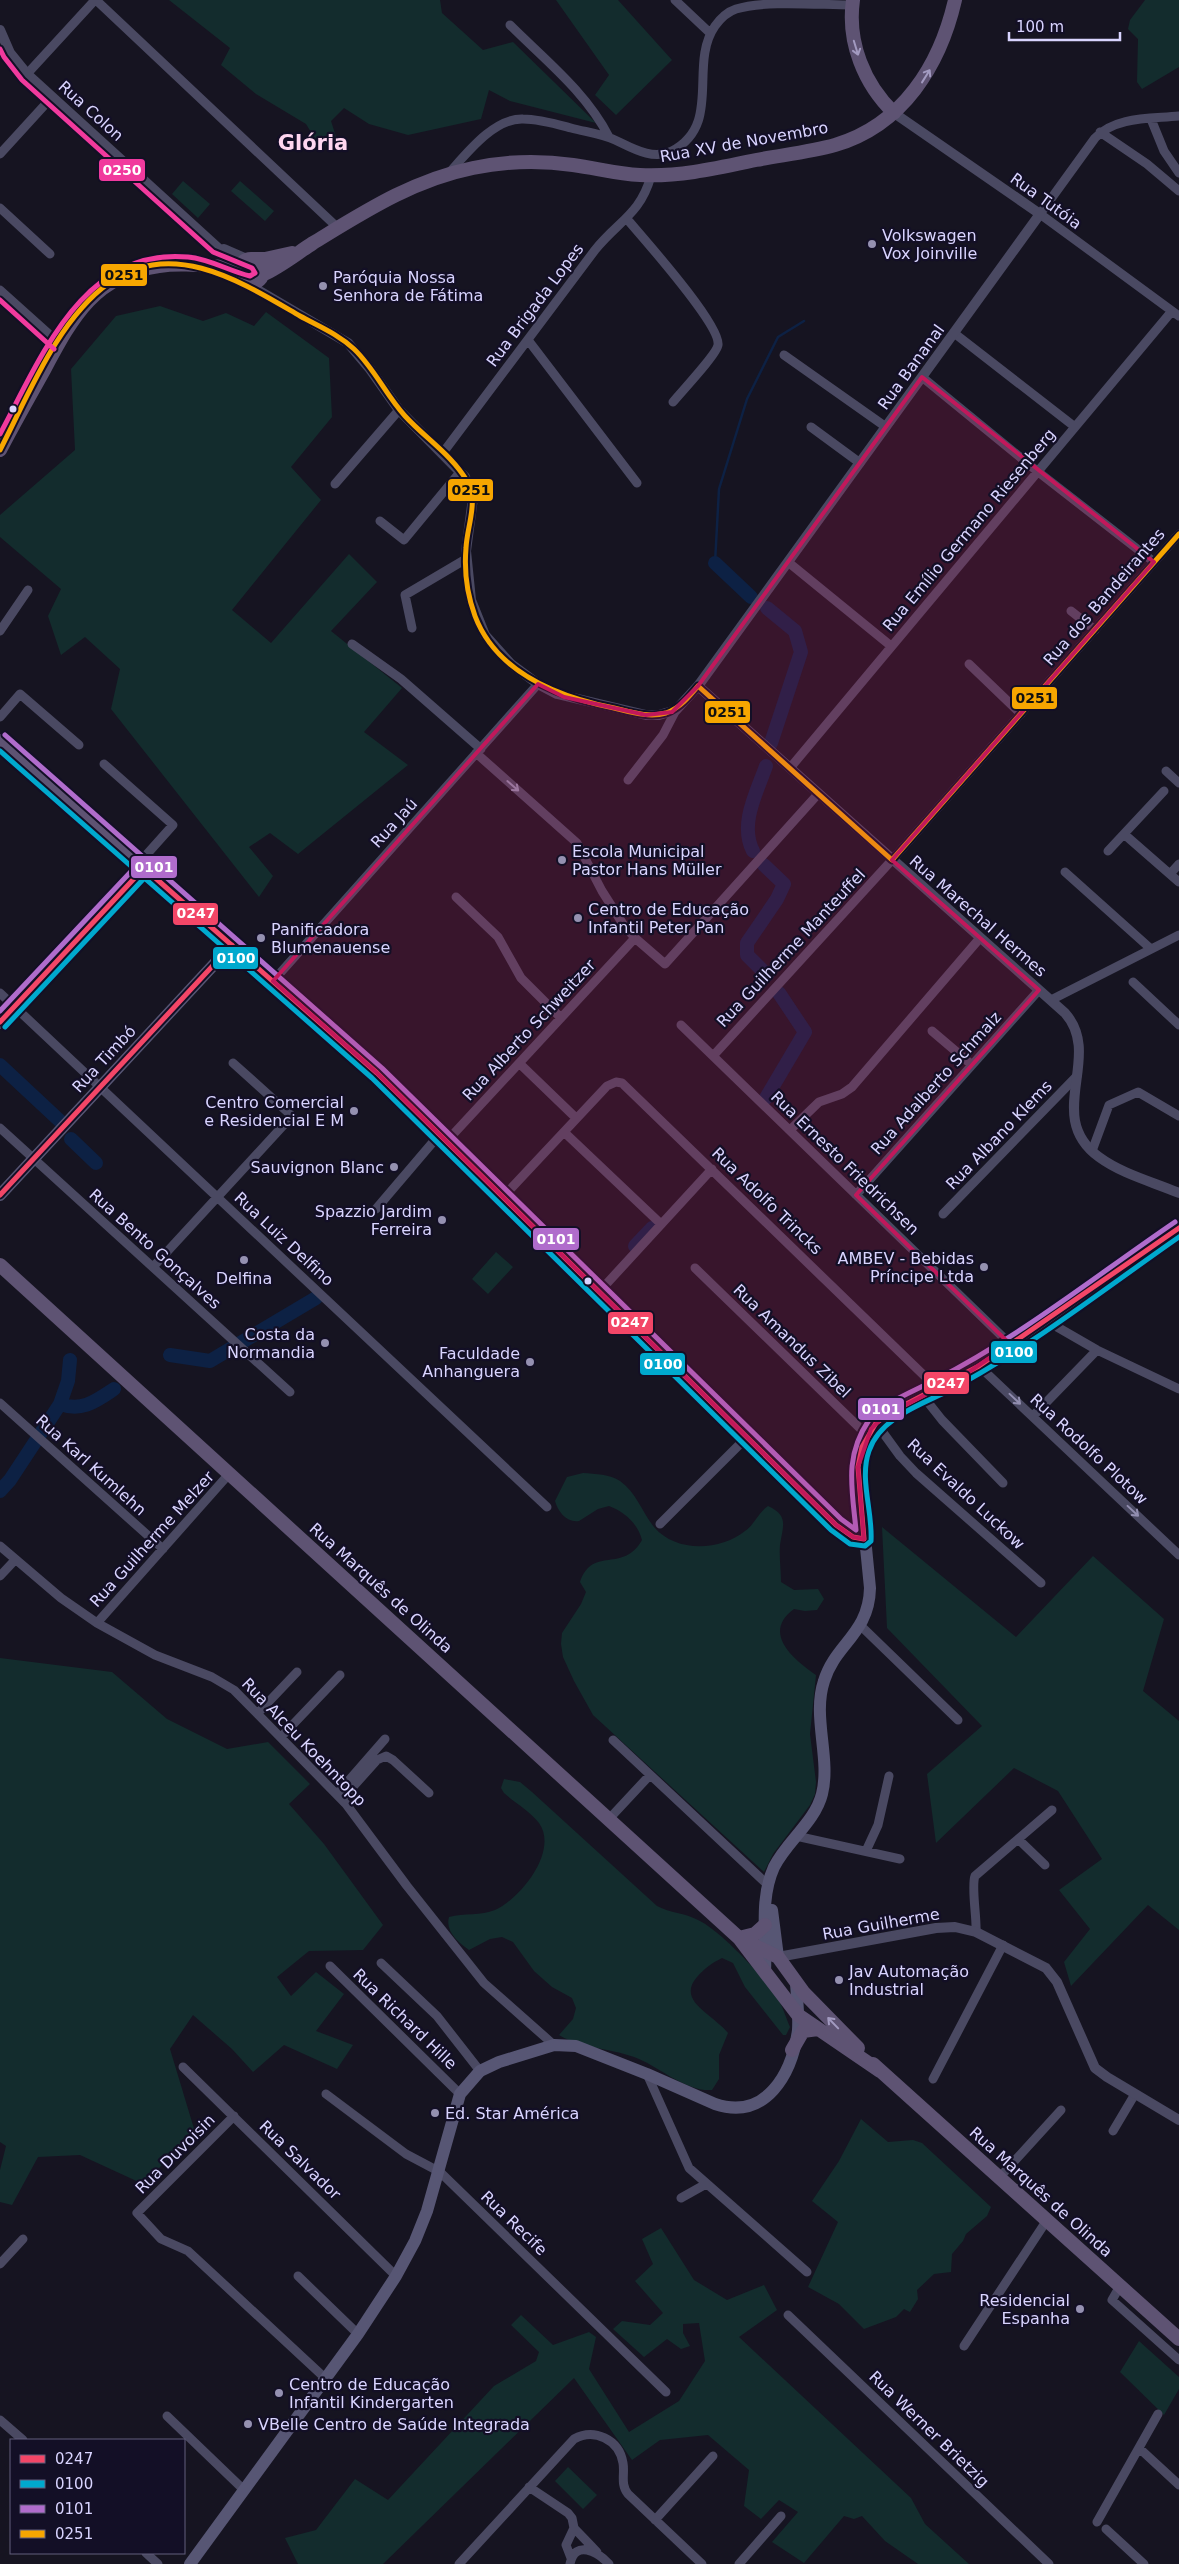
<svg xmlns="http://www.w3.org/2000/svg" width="1179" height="2564" font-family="'DejaVu Sans',sans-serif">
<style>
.green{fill:#132c2d}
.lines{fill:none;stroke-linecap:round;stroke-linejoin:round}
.stream{stroke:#0d2144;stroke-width:2.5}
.river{stroke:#0d2144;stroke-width:14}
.minor{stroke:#4a4962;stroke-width:9}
.tertiary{stroke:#4a4962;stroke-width:10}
.secondary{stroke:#575674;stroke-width:12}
.primary{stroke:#5e5373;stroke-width:14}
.bus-1-casing{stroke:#130f26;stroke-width:9}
.bus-2-casing{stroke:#130f26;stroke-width:9}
.bus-3-casing{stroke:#130f26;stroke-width:9}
.bus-4-casing{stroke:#130f26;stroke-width:9}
.bus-5-casing{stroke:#130f26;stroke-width:9}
.bus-1{stroke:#f34667;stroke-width:5}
.bus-2{stroke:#00a9ce;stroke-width:5}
.bus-3{stroke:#b06ccc;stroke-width:5}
.bus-4{stroke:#f7a600;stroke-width:5}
.bus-5{stroke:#f13a9d;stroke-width:5}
.oneway{stroke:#a29ac0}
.oneway2{stroke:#928eb0}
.marked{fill:#c2185b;fill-opacity:0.2;stroke:#c2185b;stroke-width:4;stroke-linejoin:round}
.poi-dot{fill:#9591b1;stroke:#130f26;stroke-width:2}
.bus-dot{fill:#d9d4ff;stroke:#130f26;stroke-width:2}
.labels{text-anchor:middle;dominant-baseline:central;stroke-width:4.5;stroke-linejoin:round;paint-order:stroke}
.street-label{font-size:16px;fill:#d9d4ff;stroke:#130f26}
.poi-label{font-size:16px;fill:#d9d4ff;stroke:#130f26;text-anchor:start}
.district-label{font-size:21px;font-weight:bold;fill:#ffd6f0;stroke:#130f26}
.line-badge{stroke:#130f26;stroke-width:2}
.badge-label{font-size:14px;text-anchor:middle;font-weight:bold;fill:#fff}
.pale-badge-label{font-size:14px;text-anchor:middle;font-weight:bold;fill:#111}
</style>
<rect width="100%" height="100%" fill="#161421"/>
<!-- green -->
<path class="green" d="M169,0H440L442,13L483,50L513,42L596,123L510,101L489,90L481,119L408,135L369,124L344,108L331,121L340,149L317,142L306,124L256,94L221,65L230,48Z
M556,0H618L672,60L616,115L595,95L609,75Z
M1145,0H1179V67L1142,89L1137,82L1138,39L1128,29L1130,20Z
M183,181L210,204L198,218L172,194Z
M240,181L274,211L265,221L231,191Z
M160,306L203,321L226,313L254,326L266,312L329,358L332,417L291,467L321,500L232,610L271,643L349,554L377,582L331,631L402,688L364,732L408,765L298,854L270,833L249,847L273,876L259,897L111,709L120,669L85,637L61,655L48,616L61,589L0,537V515L75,450L71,369L116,316Z
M496,1252L513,1267L488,1294L472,1279Z
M583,1473C595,1474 610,1474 620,1481C636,1492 642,1512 654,1527C676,1553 720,1551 745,1531C755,1524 758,1513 768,1506C789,1516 783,1525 780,1545C779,1557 781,1570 781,1582L794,1590L818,1589L824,1599L817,1610L805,1611L794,1609C761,1633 794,1660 816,1675L810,1734L816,1782L815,1794L810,1805L773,1854L764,1872L593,1715L574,1681L563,1657L561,1644L562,1633L581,1604L586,1592L580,1582C593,1545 623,1574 642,1540C638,1524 625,1512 609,1506L598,1509L579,1521C567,1523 558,1512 555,1501L567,1477Z
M882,1527L1016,1637L1093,1556L1164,1619L1143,1691L1179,1721V1930L1148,1905L1071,1986L1064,1962L1090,1929L1059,1890L1102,1859L1058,1791L1014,1768L936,1843L927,1774L982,1726L887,1628Z
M0,1658L112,1672L167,1719L227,1749L268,1742L310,1784L289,1804L324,1844L383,1925L363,1950L309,1951L277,1977L291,1996L316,1972L344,1994L316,2031L353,2045L337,2069L284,2045L253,2072L232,2049L193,2015L170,2049L195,2132L143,2184L80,2155L38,2157L12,2205L0,2202V2170L6,2146L0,2142Z
M504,1779L520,1782L532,1792L657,1906C670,1913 685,1913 698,1920C720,1930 764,1977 778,1999C783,2007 786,2018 790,2027L786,2035H783L745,1987L733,1963L722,1958C712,1963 705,1968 697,1977C676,2001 713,2014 728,2033L719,2055V2079L712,2090C687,2092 662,2069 639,2059C614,2048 581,2049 559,2035L573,2019L576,2008L572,1998L552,1987L534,1971L513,1942L502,1937L490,1939L469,1950C458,1942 445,1931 449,1917C464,1913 481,1916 495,1910C520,1899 559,1851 539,1823C530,1811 515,1803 504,1793L501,1788Z
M861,2119L888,2142L913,2140L922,2143L991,2207L987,2216L966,2234L963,2241L952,2254L951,2272L934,2274L917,2290L918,2299L910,2312L904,2309L896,2317L864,2329L839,2304L808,2287L838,2222L812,2201L839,2161Z
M661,2228L694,2280L727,2300L764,2285L777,2310L739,2337L911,2498L925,2524L969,2564H918L885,2541L862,2516L854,2519L844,2516L804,2563L772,2542L798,2512L779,2500L761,2519L744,2506L749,2470L708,2435L660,2440L632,2460L574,2378L383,2564H298L285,2538L316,2530L355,2479L388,2500L494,2386L536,2361L539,2352L511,2325L521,2315L553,2345L589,2332L596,2337L589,2369L629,2432L679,2401L705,2361L699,2323L683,2324V2333L690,2346L681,2349L667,2339L644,2357L613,2329L622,2321L650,2325L663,2313L635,2281L653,2264L642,2239Z
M1139,2341L1179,2377V2389L1164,2415L1120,2372Z
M568,2467L597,2495L583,2509L555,2481Z"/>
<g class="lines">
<!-- stream -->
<path class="stream" d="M715,563L719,489L747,399L778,337L804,321"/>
<!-- river -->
<path class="river" d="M715,563L751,597
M767,608L795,631L801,652L771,743
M753,851C739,824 757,792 766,766
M764,865L784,884L777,899L747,943V955L767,975
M0,1065L60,1121
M766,1098L805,1032L779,993
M71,1139L96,1163
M635,1246L652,1228
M170,1355L210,1361L316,1298
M60,1404C82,1412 96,1401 114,1389
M0,1491L10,1480L60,1404L68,1381L70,1360"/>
<!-- minor -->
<path class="minor" d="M96,0L338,228
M675,0L710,33
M510,25C545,60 586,92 609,137
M27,74L95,0
M1179,116C1151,119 1116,116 1095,138L1040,214L1179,316
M1151,119L1164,151L1179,173
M1100,132L1147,164L1179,191
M0,154L52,97
M449,173C467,153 494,118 523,119C539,119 556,124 571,128C586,132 602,134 615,140C632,148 653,161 672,151C723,124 688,65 715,26C720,19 727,12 736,9C766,0 819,5 852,5
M0,208L50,254
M627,219C643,238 721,325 718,345C717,354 681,392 673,402
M0,290L59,343
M954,333L1075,427
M528,340L637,483
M784,355L886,427
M922,377L1037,471L1154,562
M811,427L860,463
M442,454C493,386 544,318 595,250C618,221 640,215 651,176
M335,484L399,410
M380,521L404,540L460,472
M788,562L891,646
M1071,611L1095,630
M412,628L405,595L466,559
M0,631L28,590
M352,644L401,679L481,749
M969,664L1021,714
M0,717L20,694L79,745
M476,753L577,843L602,891L623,924L635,938L665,964L818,794
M104,764L173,825L139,863
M790,768L1172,311
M1166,771L1179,783
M628,780L663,735L676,710
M1124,834L1179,882
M1108,851L1164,791
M1065,872L1151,949
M1170,874L1179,864
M456,897L498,937L521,978L561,1018
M273,981L538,684
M1133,982L1179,1025
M0,993L547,1507
M1051,1000L1179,935
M681,1025L1010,1344
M932,1031L972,1065
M713,1056L892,860L1179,534
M519,1063L576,1118
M0,1128L290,1392
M790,1130L819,1102L842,1094L852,1087L980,938
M564,1132L661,1224
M446,1142L635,938
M1092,1151L1109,1105L1138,1092L1179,1116
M856,1195L1039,990
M503,1197L607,1086L616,1082L622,1083L938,1389
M376,1209L439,1135
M943,1214L1077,1076
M153,1267L292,1116L233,1063
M695,1268L867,1435
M599,1292L712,1169
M1045,1320L1097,1350L1179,1389
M979,1366L1179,1555
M923,1396L942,1420L1003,1483
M0,1403L163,1549
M1033,1416L1097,1350
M876,1423L900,1456L916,1473L1041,1583
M660,1524L747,1437
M0,1546L61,1598L97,1623L155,1655L212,1677L234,1690L346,1804L407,1886L484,1983L554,2045
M0,1576L15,1560
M97,1623L229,1474
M861,1626L958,1720
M258,1713L297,1672
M281,1737L340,1675
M613,1740L768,1885
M337,1794L385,1739
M342,1799L377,1760L386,1756L393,1760L429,1793
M609,1819L650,1775
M796,1836L900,1859
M1018,1839L1045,1865
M866,1851L878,1825L889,1776
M976,1932C977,1918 971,1886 975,1876L1052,1810
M381,1963L437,2016L480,2071
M330,1966L460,2094
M183,2067L396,2276
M647,2074L689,2168L807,2272
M933,2079L1003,1945
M326,2094L406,2154L440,2172L666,2392
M234,2116L137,2213L161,2239L188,2251L325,2378
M1113,2131L1135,2094
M999,2178L1061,2110
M681,2198L706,2184
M0,2264L23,2239
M298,2276L358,2334
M1120,2286L1112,2300L1179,2360
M788,2315L1049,2564
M964,2346L1047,2220
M167,2416L244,2490
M0,2420L23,2440
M1139,2448L1179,2485
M529,2487L568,2513L572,2518L574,2528L597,2552
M655,2520L713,2456
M1097,2522L1158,2414
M1106,2529L1144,2564
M146,2553L158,2564
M571,2558L566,2545L574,2528
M459,2564L574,2439C594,2428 619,2439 623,2463C625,2474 620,2484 628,2494L702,2564
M570,2564C575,2539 598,2552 609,2564
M739,2564L781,2516"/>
<!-- tertiary -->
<path class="tertiary" d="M0,30L10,53L27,74L239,267
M224,249L247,259
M246,283L348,343L370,369L399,410L465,477L473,498L466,551L471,600L485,635L511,664L538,684L557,694L646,715H659L676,710L698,686L1040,214L894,113
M698,686L1065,1013C1104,1057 1043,1116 1099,1157C1122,1174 1153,1182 1179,1193
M778,1957L936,1928L955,1927L976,1932L1046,1968L1057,1982L1095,2068L1107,2077L1179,2120"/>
<!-- secondary -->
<path class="secondary" d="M144,868L377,1073L836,1525L853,1537L864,1539
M0,1195L232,945
M772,1910L778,1957
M765,1972C767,1937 759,1900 774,1867C787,1841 815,1822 822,1794C831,1758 812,1717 824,1681C835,1644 869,1634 870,1588L858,1467L862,1447L876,1423L893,1411L979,1366L1179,1228
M190,2564L358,2334L396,2276L415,2241L427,2211L460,2094L480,2071L499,2062L554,2045L576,2046L647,2074L715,2104C766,2121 792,2074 798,2030C799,2014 797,1999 796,1983"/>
<!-- primary -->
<path class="primary" d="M853,0C847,42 864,84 894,113
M239 271a12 12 0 1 1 24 0a12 12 0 1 1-24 0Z
M251,259H265L292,253
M262,275C280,267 296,254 313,243C364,212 413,180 473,168C506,161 539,160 573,165C596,168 617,174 640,175C680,177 718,168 756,160C782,155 810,152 835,145C903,125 940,65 955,0
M0,450C14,423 29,397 44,370C72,318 94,275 159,266C185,262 212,267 239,268
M0,741L144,868L0,1022
M0,1265L739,1938L798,2015L880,2071
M739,1938L755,1934L765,1925
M743,1940L778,1957L804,1993L858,2048
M792,2050L803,2031L818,2029
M873,2064L1179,2339"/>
<!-- bus-1 casing -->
<g class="bus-1-casing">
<path id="bus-1" d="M0,1022L144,868L377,1073L836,1525L853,1537L864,1539L858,1467L862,1447L876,1423L893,1411L979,1366L1179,1228
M0,1195L232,945"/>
</g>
<!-- bus-2 casing -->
<g class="bus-2-casing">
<path id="bus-2" d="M0,751L372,1078L831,1530L850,1544L865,1546L871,1541C873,1512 859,1479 869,1451C880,1418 920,1405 948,1391C1028,1349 1104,1289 1179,1237
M5,1027L149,873"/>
</g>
<!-- bus-3 casing -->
<g class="bus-3-casing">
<path id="bus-3" d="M5,735L382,1068L841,1519L856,1530C852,1488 844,1457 869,1420C880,1404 919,1389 937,1379C1021,1336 1097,1275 1175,1222
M0,1011L139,863"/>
</g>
<!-- bus-4 casing -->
<g class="bus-4-casing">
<path id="bus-4" d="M0,450C28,396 58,319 109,283C173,237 243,283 300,316C318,326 338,334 354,349C374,368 386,395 405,416C425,438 452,455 467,481C479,501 467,526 466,548C464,571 467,594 475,616C497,674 559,697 614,708C631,712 649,718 666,713C680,708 689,697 698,686L892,860L1179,534"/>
</g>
<!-- bus-5 casing -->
<g class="bus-5-casing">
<path id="bus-5" d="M0,49L4,57L22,80L213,252L252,268L255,273L250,276C229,271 210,259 188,257C83,247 41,358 0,434
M0,300L54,349"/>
</g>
<!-- bus-1 -->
<use href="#bus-1" class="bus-1"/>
<!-- bus-2 -->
<use href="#bus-2" class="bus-2"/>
<!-- bus-3 -->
<use href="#bus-3" class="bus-3"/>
<!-- bus-4 -->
<use href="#bus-4" class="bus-4"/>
<!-- bus-5 -->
<use href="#bus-5" class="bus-5"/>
</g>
<!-- one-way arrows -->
<defs><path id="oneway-shaft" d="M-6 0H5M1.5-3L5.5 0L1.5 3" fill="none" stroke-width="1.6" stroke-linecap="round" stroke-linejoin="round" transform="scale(1.25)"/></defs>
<g class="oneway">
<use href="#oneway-shaft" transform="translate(856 48) rotate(73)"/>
<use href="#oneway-shaft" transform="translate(926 76) rotate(-58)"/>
<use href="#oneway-shaft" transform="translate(833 2023) rotate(-134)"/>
</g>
<g class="oneway2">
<use href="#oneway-shaft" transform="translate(513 786) rotate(41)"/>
<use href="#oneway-shaft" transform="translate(1015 1399) rotate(43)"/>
<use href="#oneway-shaft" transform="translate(1133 1511) rotate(43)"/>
</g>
<!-- marked area -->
<path class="marked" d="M922,377L1154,562L892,860L1039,990L856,1195L1010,1344L966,1374L884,1416L871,1429L858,1467L864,1539L853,1537L836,1525L377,1073L273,981L538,684L564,697L646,715L672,712L698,686Z"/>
<!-- markers -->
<g class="poi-dot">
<circle cx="872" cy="244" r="5"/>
<circle cx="323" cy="286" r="5"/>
<circle cx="562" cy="860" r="5"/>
<circle cx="578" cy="918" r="5"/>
<circle cx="261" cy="938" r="5"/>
<circle cx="354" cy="1111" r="5"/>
<circle cx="394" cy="1167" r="5"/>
<circle cx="442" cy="1220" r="5"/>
<circle cx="244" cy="1260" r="5"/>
<circle cx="984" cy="1267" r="5"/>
<circle cx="325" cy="1343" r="5"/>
<circle cx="530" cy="1362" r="5"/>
<circle cx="839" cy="1980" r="5"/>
<circle cx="435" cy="2113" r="5"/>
<circle cx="1080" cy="2309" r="5"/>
<circle cx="279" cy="2393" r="5"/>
<circle cx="248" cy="2424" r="5"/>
</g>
<g class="bus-dot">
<circle cx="13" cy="409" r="4.5"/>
<circle cx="588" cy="1281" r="4.5"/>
</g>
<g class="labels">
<!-- street labels -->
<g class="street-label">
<text transform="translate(91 111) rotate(42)">Rua Colon</text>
<text transform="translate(744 142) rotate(-10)">Rua XV de Novembro</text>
<text transform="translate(1046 201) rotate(36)">Rua Tutóia</text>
<text transform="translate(535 305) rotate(-53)">Rua Brigada Lopes</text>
<text transform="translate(911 367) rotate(-54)">Rua Bananal</text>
<text transform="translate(969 530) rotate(-50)">Rua Emílio Germano Riesenberg</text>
<text transform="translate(1104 597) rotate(-49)">Rua dos Bandeirantes</text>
<text transform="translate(394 823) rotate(-48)">Rua Jaú</text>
<text transform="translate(978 916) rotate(41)">Rua Marechal Hermes</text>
<text transform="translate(791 948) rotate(-47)">Rua Guilherme Manteuffel</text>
<text transform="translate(529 1030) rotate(-47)">Rua Alberto Schweitzer</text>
<text transform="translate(104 1059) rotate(-47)">Rua Timbó</text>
<text transform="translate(936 1083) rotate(-48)">Rua Adalberto Schmalz</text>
<text transform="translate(999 1135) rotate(-46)">Rua Albano Klems</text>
<text transform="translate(845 1163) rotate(44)">Rua Ernesto Friedrichsen</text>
<text transform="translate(767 1201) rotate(44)">Rua Adolfo Trincks</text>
<text transform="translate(284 1239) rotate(43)">Rua Luiz Delfino</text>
<text transform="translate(155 1249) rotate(42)">Rua Bento Gonçalves</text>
<text transform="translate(792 1341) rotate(44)">Rua Amandus Zibel</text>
<text transform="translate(1089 1449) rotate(43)">Rua Rodolfo Plotow</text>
<text transform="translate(91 1465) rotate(42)">Rua Karl Kumlehn</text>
<text transform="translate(966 1494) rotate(43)">Rua Evaldo Luckow</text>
<text transform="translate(152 1539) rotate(-48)">Rua Guilherme Melzer</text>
<text transform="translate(381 1588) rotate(42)">Rua Marquês de Olinda</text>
<text transform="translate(304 1742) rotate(46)">Rua Alceu Koehntopp</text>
<text transform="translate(881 1924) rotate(-10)">Rua Guilherme</text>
<text transform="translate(405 2019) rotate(44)">Rua Richard Hille</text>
<text transform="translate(175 2154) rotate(-45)">Rua Duvoisin</text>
<text transform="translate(300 2160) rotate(44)">Rua Salvador</text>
<text transform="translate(1041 2192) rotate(42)">Rua Marquês de Olinda</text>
<text transform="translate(514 2223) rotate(44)">Rua Recife</text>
<text transform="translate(929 2429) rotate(44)">Rua Werner Brietzig</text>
</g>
<!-- poi labels -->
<g class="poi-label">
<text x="882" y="235">Volkswagen<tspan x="882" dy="18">Vox Joinville</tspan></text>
<text x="333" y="277">Paróquia Nossa<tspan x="333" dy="18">Senhora de Fátima</tspan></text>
<text x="572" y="851">Escola Municipal<tspan x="572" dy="18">Pastor Hans Müller</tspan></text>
<text x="588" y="909">Centro de Educação<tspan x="588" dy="18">Infantil Peter Pan</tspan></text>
<text x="271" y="929">Panificadora<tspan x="271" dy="18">Blumenauense</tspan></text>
<text x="344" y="1102" text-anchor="end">Centro Comercial<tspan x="344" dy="18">e Residencial E M</tspan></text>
<text x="384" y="1167" text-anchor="end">Sauvignon Blanc</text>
<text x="432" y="1211" text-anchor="end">Spazzio Jardim<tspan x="432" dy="18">Ferreira</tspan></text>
<text x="974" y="1258" text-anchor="end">AMBEV - Bebidas<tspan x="974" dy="18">Príncipe Ltda</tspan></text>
<text x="244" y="1278" text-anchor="middle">Delfina</text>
<text x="315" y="1334" text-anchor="end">Costa da<tspan x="315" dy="18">Normandia</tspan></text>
<text x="520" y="1353" text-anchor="end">Faculdade<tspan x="520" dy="18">Anhanguera</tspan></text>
<text x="849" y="1971">Jav Automação<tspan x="849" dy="18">Industrial</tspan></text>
<text x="445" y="2113">Ed. Star América</text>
<text x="1070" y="2300" text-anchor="end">Residencial<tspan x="1070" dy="18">Espanha</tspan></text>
<text x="289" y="2384">Centro de Educação<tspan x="289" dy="18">Infantil Kindergarten</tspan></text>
<text x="258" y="2424">VBelle Centro de Saúde Integrada</text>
</g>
<!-- district labels -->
<g class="district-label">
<text x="313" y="143">Glória</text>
</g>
</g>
<g class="line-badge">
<rect x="98" y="158" width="48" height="24" rx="5" fill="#f13a9d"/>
<rect x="100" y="263" width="48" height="24" rx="5" fill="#f7a600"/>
<rect x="447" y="478" width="47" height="24" rx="5" fill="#f7a600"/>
<rect x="1011" y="686" width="47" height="24" rx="5" fill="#f7a600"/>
<rect x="704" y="700" width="47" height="24" rx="5" fill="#f7a600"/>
<rect x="130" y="855" width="48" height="24" rx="5" fill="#b06ccc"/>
<rect x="172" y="902" width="47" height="24" rx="5" fill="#f34667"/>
<rect x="212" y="946" width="47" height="24" rx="5" fill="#00a9ce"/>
<rect x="532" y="1227" width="48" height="24" rx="5" fill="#b06ccc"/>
<rect x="607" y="1311" width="47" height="24" rx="5" fill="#f34667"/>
<rect x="990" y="1340" width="48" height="24" rx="5" fill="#00a9ce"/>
<rect x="639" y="1352" width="47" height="24" rx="5" fill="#00a9ce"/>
<rect x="923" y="1371" width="47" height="24" rx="5" fill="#f34667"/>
<rect x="857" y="1397" width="48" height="24" rx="5" fill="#b06ccc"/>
</g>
<g class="badge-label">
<text x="122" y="175">0250</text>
<text x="154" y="872">0101</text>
<text x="196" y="918">0247</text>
<text x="236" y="963">0100</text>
<text x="556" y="1244">0101</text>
<text x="630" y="1327">0247</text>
<text x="1014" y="1357">0100</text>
<text x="663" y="1369">0100</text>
<text x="946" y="1388">0247</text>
<text x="881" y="1414">0101</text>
</g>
<g class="pale-badge-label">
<text x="124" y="280">0251</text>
<text x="471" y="495">0251</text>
<text x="1035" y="703">0251</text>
<text x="727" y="717">0251</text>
</g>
<!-- legend -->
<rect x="10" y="2439" width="175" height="115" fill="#130f26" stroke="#625e7d"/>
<rect x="20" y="2455" width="25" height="8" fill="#f34667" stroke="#625e7d"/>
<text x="55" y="2464" font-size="15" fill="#d9d4ff">0247</text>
<rect x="20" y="2480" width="25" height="8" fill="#00a9ce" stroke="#625e7d"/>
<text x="55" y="2489" font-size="15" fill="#d9d4ff">0100</text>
<rect x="20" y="2505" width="25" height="8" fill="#b06ccc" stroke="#625e7d"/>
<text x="55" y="2514" font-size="15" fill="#d9d4ff">0101</text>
<rect x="20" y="2530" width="25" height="8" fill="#f7a600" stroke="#625e7d"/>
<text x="55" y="2539" font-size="15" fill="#d9d4ff">0251</text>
<!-- scale -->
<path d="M1009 32v8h111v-8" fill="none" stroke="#d9d4ff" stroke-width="2.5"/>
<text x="1016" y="32" font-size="15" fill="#d9d4ff" stroke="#130f26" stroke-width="4" paint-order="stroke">100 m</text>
</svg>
